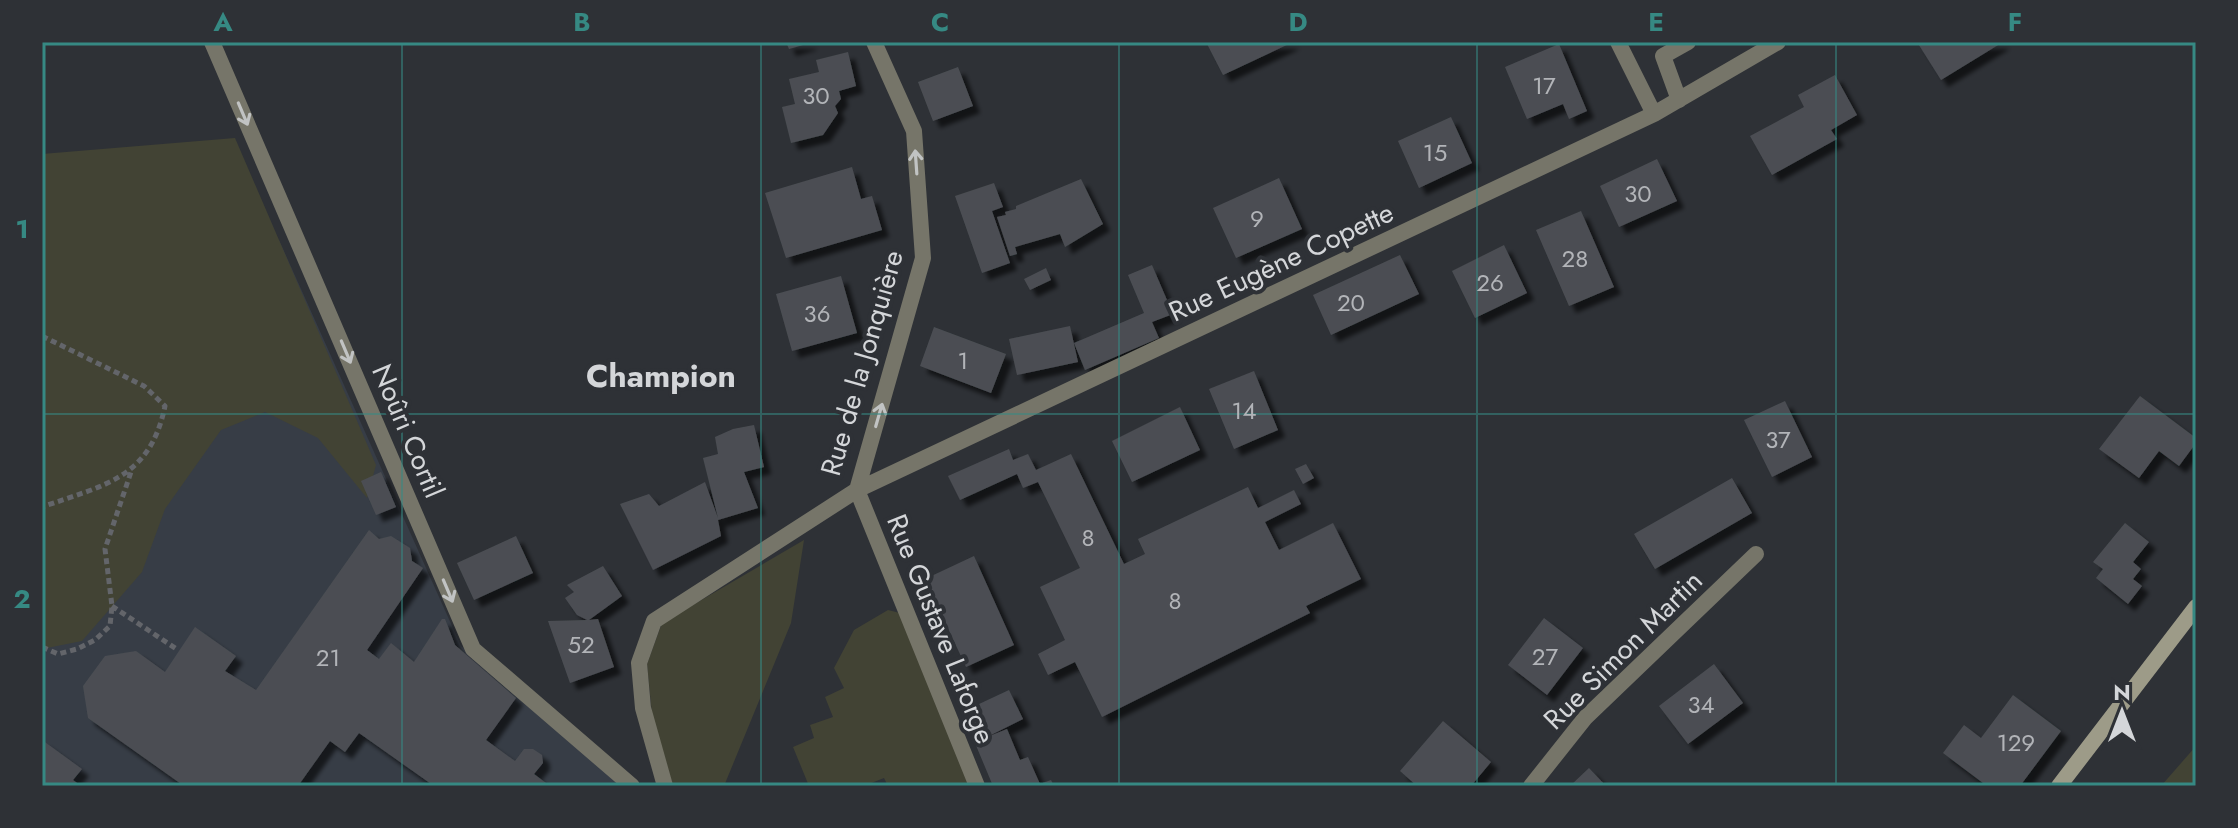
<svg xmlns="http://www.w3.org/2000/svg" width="2238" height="828" font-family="Jost,sans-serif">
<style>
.built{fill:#373d46}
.green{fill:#424334}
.building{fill:#4b4e53;filter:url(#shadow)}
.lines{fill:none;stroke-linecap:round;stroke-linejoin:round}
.path{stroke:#63656a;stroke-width:5;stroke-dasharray:6 4;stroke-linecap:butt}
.street{stroke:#767569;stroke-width:16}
.secondary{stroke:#9d9b88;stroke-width:16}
.oneway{stroke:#c1c3c3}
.grid{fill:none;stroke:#368983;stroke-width:2;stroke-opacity:0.55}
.labels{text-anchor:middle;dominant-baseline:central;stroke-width:8;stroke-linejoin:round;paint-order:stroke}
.number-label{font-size:24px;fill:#b2b4b8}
.street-label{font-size:28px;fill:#d4d6d9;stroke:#2e3136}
.quarter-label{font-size:32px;font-weight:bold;fill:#d4d6d9;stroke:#2e3136}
.neatline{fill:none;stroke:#368983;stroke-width:3}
.grid-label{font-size:26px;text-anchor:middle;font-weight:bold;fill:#368983}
</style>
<defs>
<filter id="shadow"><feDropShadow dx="7" dy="7" stdDeviation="2" flood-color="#0009"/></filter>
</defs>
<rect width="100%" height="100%" fill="#2e3136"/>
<!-- built -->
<path class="built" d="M279,240L461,646L622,786H42V284Z"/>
<!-- green -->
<path class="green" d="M235,138L376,465L367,498L318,438L265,412L221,430L165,509L142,572L82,641L42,649V154Z
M804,540L791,623L724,786H673L652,714L647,664L662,623Z
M888,610L900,613L970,786H888L884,778L864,786H809L793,747L814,738L810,725L833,717L825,697L844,688L834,668L854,630Z
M2196,746V786H2161Z"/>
<!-- building -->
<path class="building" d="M786,42H810V43L789,49Z
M1206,42H1293L1223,75Z
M1917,42H2003L1941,80Z
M1559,44L1587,111L1569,119L1563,104L1527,119L1505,67Z
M848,52L856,86L839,91L841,99L835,106L838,113L823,135L791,143L782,107L795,104L789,79L819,72L816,60Z
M958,67L973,106L933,121L918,82Z
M1835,75L1857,115L1831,130L1837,139L1772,175L1750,136L1804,107L1798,95Z
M1451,117L1472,163L1419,188L1398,141Z
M1657,159L1677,201L1619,227L1600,186Z
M852,167L861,199L872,196L882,230L786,258L765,193Z
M1279,178L1302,229L1236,258L1213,208Z
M1081,179L1103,224L1065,247L1060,234L1015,247L1017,254L1010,256L997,217L1006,215L1005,212L1016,209V206Z
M994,183L1003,207L992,211L1010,263L982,273L955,196Z
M1581,211L1614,287L1569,306L1536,230Z
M1504,245L1527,293L1475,318L1452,271Z
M1400,255L1419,294L1331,335L1313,295Z
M1152,265L1173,314L1152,322L1159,338L1085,370L1074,343L1144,313L1128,275Z
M1046,268L1051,280L1030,290L1024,279Z
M841,276L857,333L792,351L776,294Z
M1070,326L1078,362L1017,375L1009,339Z
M934,327L1006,354L991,393L920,366Z
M1254,371L1278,430L1234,449L1209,389Z
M2140,396L2196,438V443L2179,466L2159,451L2139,478L2099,449Z
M1785,401L1812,457L1772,477L1744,420Z
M1180,407L1200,450L1132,482L1112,441Z
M754,425L764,467L744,472L758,508L718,520L721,536L653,570L620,504L649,494L659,506L705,482L718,518L703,458L718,454L715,437L733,429Z
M1009,449L1013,460L1028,454L1036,470L1071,454L1124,564L1145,554L1138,539L1248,487L1258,508L1294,490L1301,504L1265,522L1279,550L1333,523L1361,579L1306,606L1310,613L1102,717L1075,662L1048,675L1038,654L1065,640L1040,587L1080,568L1038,482L1023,488L1017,474L960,500L948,476Z
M1306,464L1314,478L1303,484L1295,469Z
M381,472L396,507L376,515L361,481Z
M1732,478L1752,513L1655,569L1634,534Z
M2125,523L2149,542L2133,562L2141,569L2133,579L2142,586L2128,604L2096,578L2103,569L2093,562Z
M369,530L379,539L391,536L410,548L412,561L423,568L367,650L379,659L391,643L414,662L442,619H445L455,645L516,698L486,740L515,761L524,749H533L542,755L543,763L534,774L550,786H434L359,733L345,752L330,741L298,786H184L88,718L83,686L105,656L136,651L165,672L195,627L236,656L225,671L256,690Z
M516,536L533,573L474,600L457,563Z
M974,556L1014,645L966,667L925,579Z
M603,566L622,596L589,620L598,619L614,667L570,683L548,621L587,620L577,615L565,598L574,592L567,585Z
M1544,618L1583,648L1547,695L1508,665Z
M1714,664L1743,703L1688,744L1659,706Z
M1009,690L1023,719L987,737L1007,729L1020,760L1028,757L1040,784L1051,780L1054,786H993L962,712Z
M2013,695L2061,731L2020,786H1987L1943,753L1964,725L1981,738Z
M1443,721L1491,762L1471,786H1417L1400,771Z
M42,740L82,769L73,780L81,786H42Z
M1589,768L1606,786H1570Z"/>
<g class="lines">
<!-- path -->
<path class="path" d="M42,336L144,386L165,406C150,479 104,485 42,507
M112,606L178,650
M42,647L58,654L77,649L95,640L110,626L112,606L105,549L132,469"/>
<!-- street -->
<path class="street" d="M212,42L473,649L632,786
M1679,100L1663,56L1688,42
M1654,114L1778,42
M857,490L923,258L914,131L874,42
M857,490L977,786
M665,786L643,708L639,663L654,621L857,490L1654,114L1618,42
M1531,786L1585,718L1756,554"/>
<!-- secondary -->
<path class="secondary" d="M2059,786L2196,607"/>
</g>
<!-- one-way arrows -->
<defs><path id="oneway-shaft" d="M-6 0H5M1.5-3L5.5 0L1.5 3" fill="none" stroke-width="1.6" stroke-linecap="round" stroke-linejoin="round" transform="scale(2)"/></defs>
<g class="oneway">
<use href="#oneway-shaft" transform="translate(243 114) rotate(67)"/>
<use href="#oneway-shaft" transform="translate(916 162) rotate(-94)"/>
<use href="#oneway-shaft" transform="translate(346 352) rotate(67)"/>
<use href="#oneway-shaft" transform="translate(879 415) rotate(-74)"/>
<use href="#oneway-shaft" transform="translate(448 591) rotate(67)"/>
</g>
<!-- grid -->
<path class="grid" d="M402,42V786M761,42V786M1119,42V786M1477,42V786M1836,42V786M42,414H2196"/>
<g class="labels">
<!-- number labels -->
<g class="number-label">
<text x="1544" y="85">17</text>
<text x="816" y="95">30</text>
<text x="1435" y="152">15</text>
<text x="1638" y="193">30</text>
<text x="1257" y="218">9</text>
<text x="1575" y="258">28</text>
<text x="1490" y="282">26</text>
<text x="1351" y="302">20</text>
<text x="817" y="313">36</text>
<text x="963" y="360">1</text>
<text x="1244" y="410">14</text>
<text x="1778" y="439">37</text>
<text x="1088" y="537">8</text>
<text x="1175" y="600">8</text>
<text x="581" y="644">52</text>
<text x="1545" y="656">27</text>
<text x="328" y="657">21</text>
<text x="1701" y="704">34</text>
<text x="2016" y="742">129</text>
</g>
<!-- street labels -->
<g class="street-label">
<text transform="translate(1281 262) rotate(-25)">Rue Eugène Copette</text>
<text transform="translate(862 363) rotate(-74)">Rue de la Jonquière</text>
<text transform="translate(408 431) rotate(67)">Noûri Cortil</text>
<text transform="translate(941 629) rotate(68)">Rue Gustave Laforge</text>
<text transform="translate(1623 650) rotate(-45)">Rue Simon Martin</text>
</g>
<!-- quarter labels -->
<g class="quarter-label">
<text x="661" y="376">Champion</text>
</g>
</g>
<!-- border -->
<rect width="2238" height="828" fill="none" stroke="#2e3136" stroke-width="88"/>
<!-- north arrow -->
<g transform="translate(2122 712)" stroke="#2e3136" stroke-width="6" paint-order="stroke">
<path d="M0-6L14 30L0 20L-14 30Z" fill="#d4d6d9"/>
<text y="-12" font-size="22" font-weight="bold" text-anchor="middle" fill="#d4d6d9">N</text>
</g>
<rect x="44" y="44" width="2150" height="740" class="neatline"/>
<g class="grid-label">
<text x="223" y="31">A</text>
<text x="582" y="31">B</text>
<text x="940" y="31">C</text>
<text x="1298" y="31">D</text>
<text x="1656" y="31">E</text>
<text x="2015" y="31">F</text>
<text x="22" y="238">1</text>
<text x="22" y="608">2</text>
</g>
</svg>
